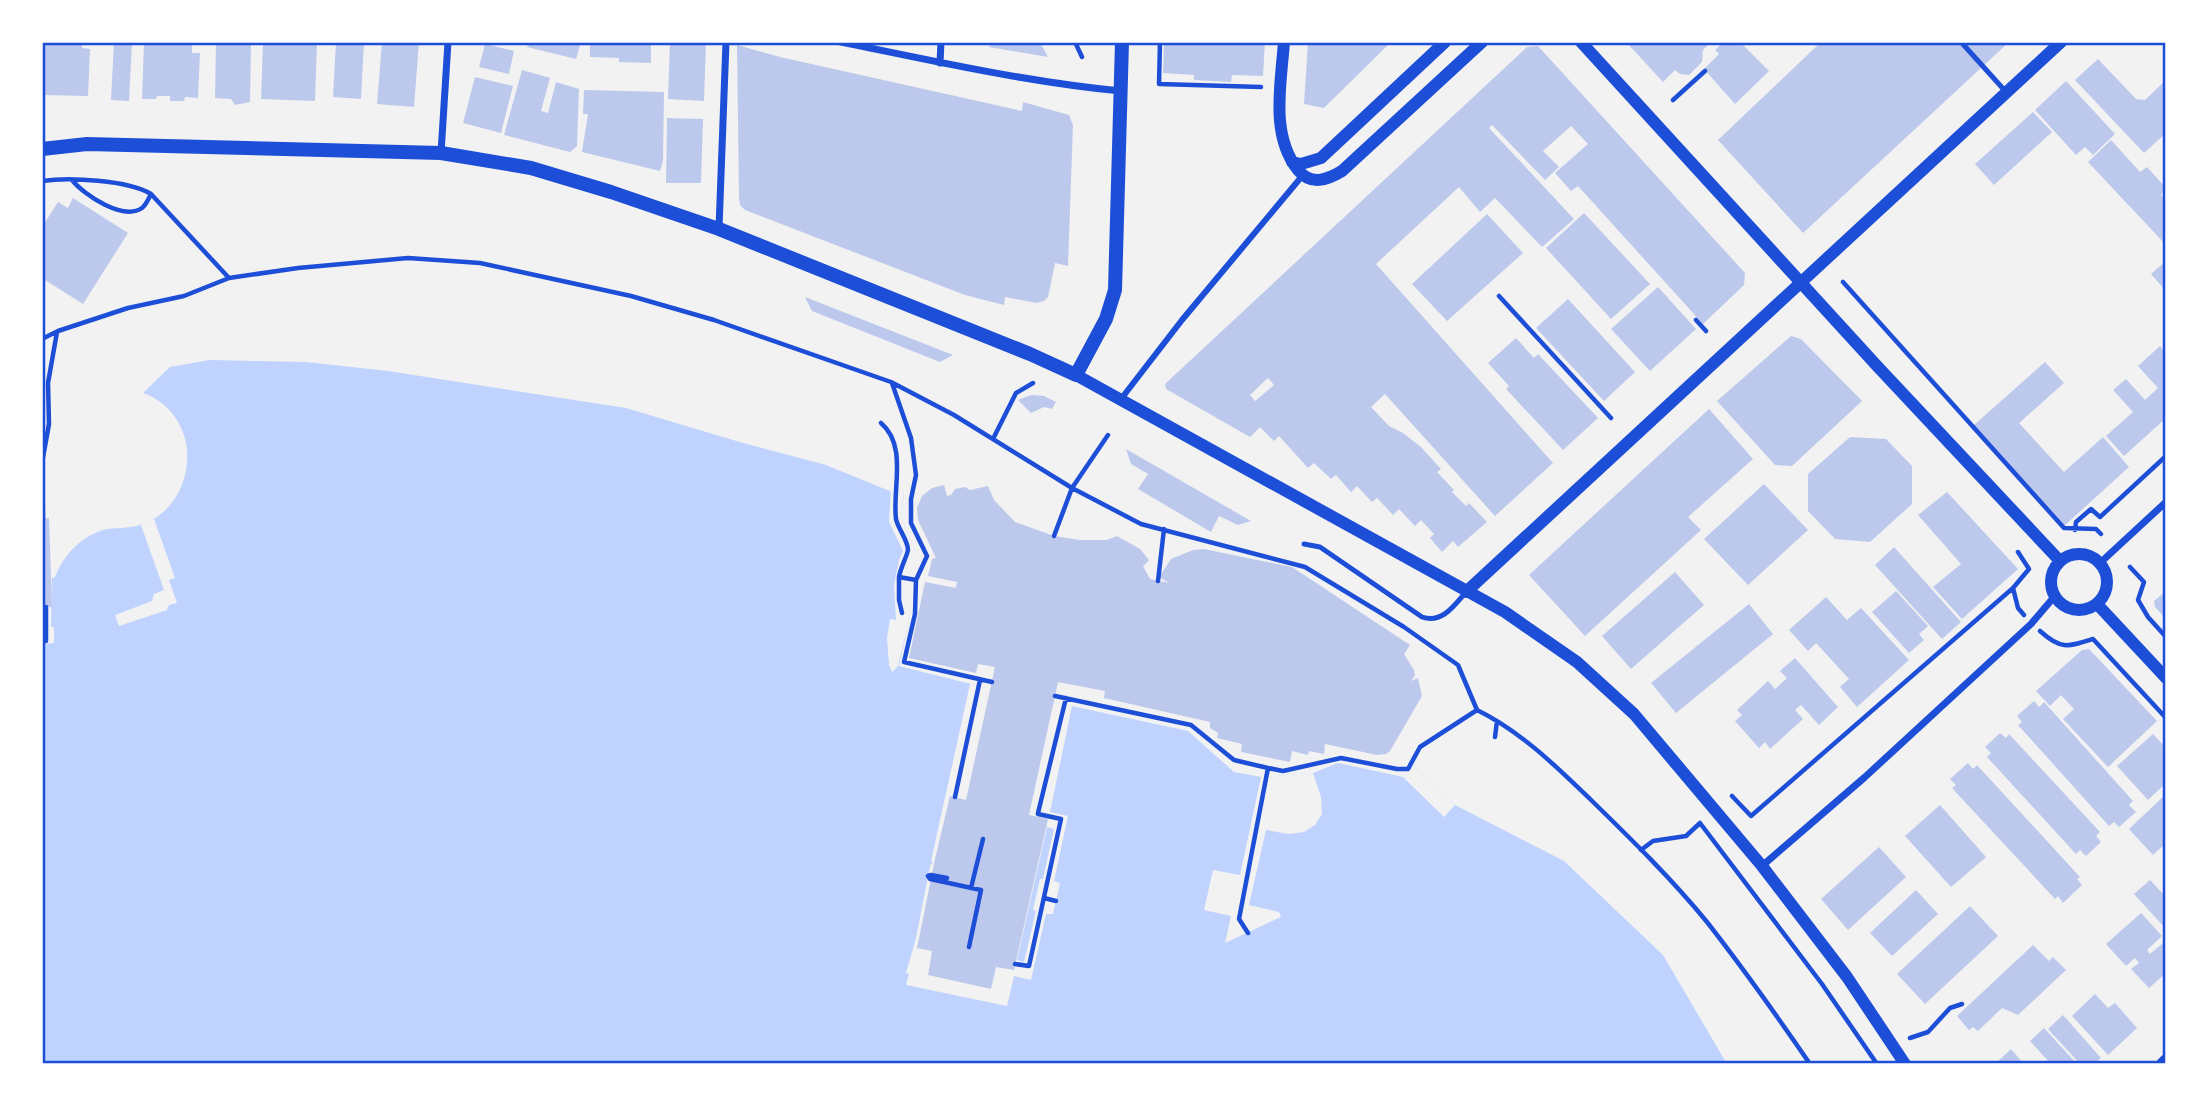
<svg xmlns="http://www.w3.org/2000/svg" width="2208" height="1106" font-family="'Work Sans',sans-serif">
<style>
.water{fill:#bfd3fe}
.pier{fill:#f2f2f2;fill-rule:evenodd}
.building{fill:#bdc9ec;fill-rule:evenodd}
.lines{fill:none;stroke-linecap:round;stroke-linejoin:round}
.path{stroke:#1d4ed8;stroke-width:4.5}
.service{stroke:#1d4ed8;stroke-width:5}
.pedestrian{stroke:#1d4ed8;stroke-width:6}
.minor{stroke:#1d4ed8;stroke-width:7}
.tertiary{stroke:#1d4ed8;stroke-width:12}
.secondary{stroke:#1d4ed8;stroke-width:14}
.neatline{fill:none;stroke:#1d4ed8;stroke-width:2.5}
</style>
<rect width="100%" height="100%" fill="#f2f2f2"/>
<!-- water -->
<path class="water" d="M209,360L306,362L388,371L626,408L743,443L826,465L892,492L904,494L901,517L915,550L908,561L904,578L903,591L910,616L899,666L979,686L1188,731L1234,772L1261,777L1313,773L1338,763L1403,777L1414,766L1455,805L1564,861L1663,955L1727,1064H42V644L54,643V627H51L52,578L55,577C64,555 80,537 103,530C115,527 128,529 140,525C176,514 194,473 185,439C179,417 165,401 143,393L170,367Z"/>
<!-- pier -->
<path class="pier" d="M891,488L904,491L901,517L915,550L908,561L903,591L910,616L898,666L892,672L889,665L887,638L890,619L896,620L894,585L899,560L903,551L889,522Z
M154,519L175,578L169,580L177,603L169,605L167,610L119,626L115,615L152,601L154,594L164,590L141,525Z
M970,684L1072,706L1050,812L1068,816L1054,881L1060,883L1053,914H1046L1031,980L1014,976L1007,1006L906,985L909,974L906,973L916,938L930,866L933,862L931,861ZM1047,827L1054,829L1043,879H1040L1033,910L1036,911L1024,962L1017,960Z
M1414,766L1455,805L1444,817L1403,777Z
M1313,773L1321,797L1322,814L1315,825L1304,832L1288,834L1266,830L1249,905L1279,912L1281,917L1225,943L1231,916L1204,910L1213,870L1240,875L1261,777Z"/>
<!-- building -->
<path class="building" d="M58,42H82V48L90,49L88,96L44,95L45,44L58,45Z
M114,42H132L129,101L111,100Z
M144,42H192V53H200L198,98L185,97L184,101H170V96H157L156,99H142Z
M216,42H251L250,102L235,105L231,99L215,98Z
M263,42H317L315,101L261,99Z
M336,42H364L361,99L333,97Z
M382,42H419L414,107L377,104Z
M529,42H581L576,59L527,47Z
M590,42H651V63L619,62V58L590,57Z
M670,42H706L704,101L668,99Z
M995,42H1033L1041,44L1048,57L989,47Z
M1164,42H1265L1263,76L1232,75L1231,82L1194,80V75L1163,73Z
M1308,42H1391L1324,108L1304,104Z
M1633,42H1711L1703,50L1702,62L1689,75L1680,74L1675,70L1663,82L1629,45Z
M1724,42H1740L1769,71L1735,104L1704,69L1719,54L1715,50Z
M1821,42H2009L1803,233L1718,140Z
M485,44L514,51L509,74L479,67Z
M737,45L780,57L1022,111L1023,102L1069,115L1073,125L1068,266L1055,263L1048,297L1044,301L1037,303L1005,297L1004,305L965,295L745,210L740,205L739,197Z
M1538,46L1745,273L1744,285L1703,324L1578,186L1571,191L1555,173L1588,144L1571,126L1543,151L1559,167L1545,180L1492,125L1489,128L1574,219L1542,247L1495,198L1480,212L1459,187L1376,264L1553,463L1495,516L1385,394L1371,407L1389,426L1403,433L1421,447L1441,469L1437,472L1454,490L1452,492L1466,506L1469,503L1487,522L1458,547L1453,541L1442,552L1430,538L1434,534L1421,520L1415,526L1399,509L1393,515L1377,498L1372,502L1357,486L1351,492L1336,475L1331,479L1314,463L1308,468L1279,436L1274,441L1260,427L1250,437L1166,389L1165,384L1527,47ZM1268,378L1274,385L1255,401L1250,395Z
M2098,59L2136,99L2145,100L2166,80V126L2163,129L2166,133L2144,153L2075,80Z
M522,70L550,78L541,111L548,113L556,82L579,89L577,146L570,152L504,135Z
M475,77L513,86L501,133L463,123Z
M2066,81L2115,134L2093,155L2085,147L2076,155L2035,110Z
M584,90L664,92L663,161L660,171L582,152L588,114H583Z
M2033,112L2052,132L1994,185L1975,164Z
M667,118L703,119L701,183H666Z
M2111,140L2140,172L2147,167L2166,188L2161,195L2166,200V245L2088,162Z
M73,198L128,233L83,304L42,278V227L58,202L68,208Z
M1584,213L1650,284L1611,319L1546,248Z
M1487,214L1523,253L1447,321L1412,284Z
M2166,261V291L2151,274Z
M1658,287L1696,329L1650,371L1611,329Z
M805,297L953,355L940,362L812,311Z
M1568,299L1635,372L1604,401L1536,328Z
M1791,336L1801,339L1862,401L1792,466L1775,465L1717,401Z
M1516,338L1534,358L1538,354L1598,418L1563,450L1506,389L1509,386L1488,363Z
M2160,346L2166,353V418L2124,456L2106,436L2133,412L2113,390L2126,379L2145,400L2158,388L2138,366Z
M2045,362L2064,383L2019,423L2064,472L2103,437L2129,467L2064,526L1974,425Z
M1031,395L1044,396L1056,402L1052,409L1044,407L1031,413L1018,400Z
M1709,409L1753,459L1688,517L1701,530L1585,636L1529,575Z
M1850,437L1886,439L1912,466V504L1870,542L1835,539L1808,511V474Z
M1126,449L1251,521L1238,525L1219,516L1211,532L1138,489L1148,474L1131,464Z
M1764,484L1808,530L1748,585L1704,539Z
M944,485L947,496L951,495L955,489L965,487L970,490L988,486L994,500L1015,522L1054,536L1080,540H1107L1117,536L1140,549L1149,560L1143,566L1150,579L1169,583L1159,577L1171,559L1193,550L1204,549L1292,567L1410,645L1404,654L1414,670L1415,675L1411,681L1418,678L1422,696L1390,751L1386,754L1377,755L1325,744L1324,754L1309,751L1308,755L1292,751L1290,762L1241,752L1242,744L1217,738L1218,733L1210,728V722L1104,698L1105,691L1058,682L1029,815L1048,819L1014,970L996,967L991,989L928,975L932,951L917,948L935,859L950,796L966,800L995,667L978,664L976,673L909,658L925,582L956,588L957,582L928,576L932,559L936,558L918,520L917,508L922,496L932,488Z
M1947,492L2018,569L1962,619L1933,587L1961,564L1918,515Z
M49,518L52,607H42V519Z
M1894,547L1961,622L1942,639L1875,565Z
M1675,572L1704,605L1631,669L1602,636Z
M1896,591L1928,626L1919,634L1924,640L1909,653L1872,612Z
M2166,591V619L2155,607L2154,601Z
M1826,597L1847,620L1861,608L1909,660L1857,707L1840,687L1849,679L1816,643L1808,651L1789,630Z
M1749,604L1773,634L1676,713L1651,683Z
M2089,649L2157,721L2108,767L2063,719L2074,709L2061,695L2050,706L2036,691L2082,650Z
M1795,658L1838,707L1819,725L1801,705L1795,710L1803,719L1770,749L1765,742L1759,748L1735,721L1742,715L1737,710L1768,681L1775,689L1787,678L1780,671Z
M2034,701L2039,707L2044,702L2133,801L2129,805L2136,812L2119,827L2114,822L2109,826L2018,725L2022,722L2017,716Z
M2000,733L2006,738L2009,734L2100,832L2096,836L2101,842L2086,856L2080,850L2076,854L1987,757L1991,753L1985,747Z
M2153,734L2166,748V783L2148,800L2117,766Z
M1968,763L1973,769L1977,765L2080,877L2077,879L2082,885L2063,903L2058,896L2055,899L1952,788L1956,785L1950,779Z
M2166,794V843L2153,855L2129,829Z
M1940,805L1986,857L1951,887L1905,836Z
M1879,847L1906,877L1848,930L1821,899Z
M2150,880L2166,897V929L2134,894Z
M1916,890L1938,914L1892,956L1870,933Z
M1970,906L1998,936L1925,1004L1897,974Z
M2141,913L2162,936L2147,950L2150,954L2163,943L2166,946V973L2149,988L2131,969L2139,963L2135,958L2126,966L2106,944Z
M2033,945L2049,961L2053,957L2066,970L2018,1015L2002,1008L1978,1031L1973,1027L1969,1030L1957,1016Z
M2095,994L2108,1008L2115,1003L2137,1028L2108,1055L2072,1016Z
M2063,1015L2101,1058L2094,1064H2080L2048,1029Z
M2044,1028L2077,1064H2051L2030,1041Z
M2011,1049L2024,1064H1995Z"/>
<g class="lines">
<!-- path -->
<path class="path" d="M1075,42L1082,57
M1160,42L1159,84L1261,87
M1673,100L1705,71
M72,180C84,195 123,221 142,208C146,205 149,198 151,194
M42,181C69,177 128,180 151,194L229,278
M1843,282L2064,528L2096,529L2101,534
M1499,296L1611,418
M1696,320L1706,331
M42,339L58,331L128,308L184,296L229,278L298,268L408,258L480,263L631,296L714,320L891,382L954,415L1072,488L1141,524L1305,567L1404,627L1458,665L1477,710C1520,731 1556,766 1590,799C1630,838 1671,878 1707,922C1743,968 1777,1016 1810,1064
M892,383L911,438L916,475L911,499V523L927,556L916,580L915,614L904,662L992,682
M881,423C908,446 892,490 896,519C898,529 908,540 908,550C907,556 900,569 899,577
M993,439L1016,393L1033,383
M43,519L42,463L49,424L48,383L57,332
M2075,530L2076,522L2091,509L2100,517L2166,456
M1054,536L1072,488L1108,435
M2018,552L2029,569L2013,588L2018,608L2024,615
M2130,567L2144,582L2138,600L2148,617L2166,637
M1158,581L1164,529
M902,613L899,600V577L916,580
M2040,631C2061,650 2068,647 2093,639L2166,718
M42,641H46V607
M1055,696L1191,725L1234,760L1268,768L1283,771L1341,758L1397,769H1408L1420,747L1477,710
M1495,737L1497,721
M1732,796L1751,816L2013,588
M955,797L980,680
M1038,813L1066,698
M1641,850L1653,841L1686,836L1700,823L1822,984L1877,1064
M928,876L930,879L981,890L969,947
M928,876L931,875L947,878
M971,888L983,839
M1044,898L1056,901
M1248,933L1239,919L1268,768
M1015,964L1029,966L1061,819L1038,814
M1910,1038L1928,1032L1950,1008L1962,1004"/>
<!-- service -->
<path class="service" d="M1961,42L2007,93
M1304,544L1320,547L1422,617C1442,624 1454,606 1466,592"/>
<!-- pedestrian -->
<path class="pedestrian" d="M1121,399L1182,320L1303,175"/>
<!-- minor -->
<path class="minor" d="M841,42C934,61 1027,82 1121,91
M940,63L941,42
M441,153L448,42
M719,228L726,42
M2100,563L2166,502
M1762,866L1865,777L2031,624L2054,597"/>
<!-- tertiary -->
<path class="tertiary" d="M1284,42C1281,84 1270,135 1298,170C1311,186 1327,180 1342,171L1482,42
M1581,42L1878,367L2060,561
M1292,162L1301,164L1321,158L1445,42
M1076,375L1505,612L1577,662L1634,714L1762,866L1847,977L1905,1064
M2051 582a28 28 0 1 1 56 0a28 28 0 1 1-56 0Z
M1466,592L2061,42
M2097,604L2166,678
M2162,1064L2166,1060"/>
<!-- secondary -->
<path class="secondary" d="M42,149L87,144L441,153L531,168L611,192L719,229L1030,354L1076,375L1106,319L1115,290L1122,42"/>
</g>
<!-- border -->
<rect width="2208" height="1106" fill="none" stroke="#ffffff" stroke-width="88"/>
<rect x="44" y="44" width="2120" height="1018" class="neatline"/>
</svg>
